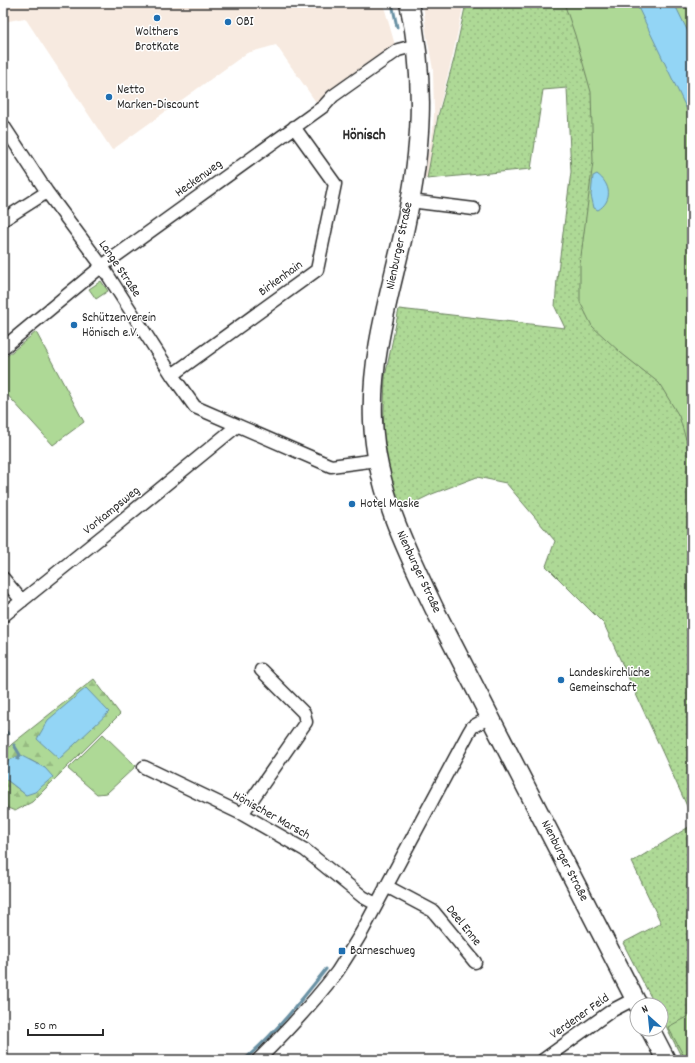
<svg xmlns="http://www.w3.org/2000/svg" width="695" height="1063" font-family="Dekko,sans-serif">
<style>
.built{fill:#f7eae0}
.grass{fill:url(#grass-dots);stroke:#6c8260}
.forest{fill:url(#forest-firs);stroke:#6c8260}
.green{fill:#aed996;stroke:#6c8260}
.water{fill:#93d5f5;stroke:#6991a4}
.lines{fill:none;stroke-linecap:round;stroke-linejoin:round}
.stream{stroke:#6991a4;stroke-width:3}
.street-casing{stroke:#2b2b2b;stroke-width:15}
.primary-casing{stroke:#2b2b2b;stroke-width:21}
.street{stroke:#fff;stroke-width:12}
.primary{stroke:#fff;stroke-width:18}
.poi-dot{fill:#1f6fb2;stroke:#fff;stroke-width:1.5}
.labels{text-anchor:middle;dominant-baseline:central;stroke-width:3;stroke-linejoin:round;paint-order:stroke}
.poi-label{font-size:13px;fill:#2b2b2b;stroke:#fff;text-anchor:start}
.street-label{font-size:13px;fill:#2b2b2b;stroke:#fff}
.quarter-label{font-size:15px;font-weight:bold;fill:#2b2b2b;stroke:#fff}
</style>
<defs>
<pattern id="grass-dots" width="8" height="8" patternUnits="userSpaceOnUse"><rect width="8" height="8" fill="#aed996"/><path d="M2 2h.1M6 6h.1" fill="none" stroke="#96ba81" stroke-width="1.8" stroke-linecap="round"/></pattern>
<pattern id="forest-firs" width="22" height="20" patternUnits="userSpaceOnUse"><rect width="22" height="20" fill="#aed996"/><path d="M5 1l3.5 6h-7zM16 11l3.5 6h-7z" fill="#96ba81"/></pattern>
</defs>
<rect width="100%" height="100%" fill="#fff"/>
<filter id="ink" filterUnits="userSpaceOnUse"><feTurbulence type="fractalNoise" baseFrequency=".025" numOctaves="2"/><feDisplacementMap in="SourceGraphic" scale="8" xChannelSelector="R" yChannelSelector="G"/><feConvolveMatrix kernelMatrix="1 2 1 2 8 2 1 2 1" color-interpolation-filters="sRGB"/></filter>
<g filter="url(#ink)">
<!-- built -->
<path class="built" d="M3,3H383L395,45L318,105L276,45L247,53L112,150L25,18L3,22Z
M423,3H464L452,59L437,116L427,179L423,178L433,130L434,114L433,70L426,31Z"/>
<!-- grass -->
<path class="grass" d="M466,3H636L692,120V817L604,624L546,566L555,541L506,483L477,477L432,494L397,511L383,437L385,377L399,309L565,328L555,307L557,279L571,172L567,88L543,90L531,169L427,179L438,116L454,59Z
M692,825V1060H683L661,1016V1005H655L623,943L661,923L632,862Z"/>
<!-- forest -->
<path class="forest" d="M94,679L120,714L32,802L15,811L3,806V777L26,795L45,768L30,760L8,761L3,766V753L12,744Z"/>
<!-- green -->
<path class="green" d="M564,3H692V459L679,416L659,383L621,353L592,326L580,302V264L593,162L591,92L575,35Z
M101,281L108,291L96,299L89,289Z
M36,332L84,422L53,445L3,390V359Z
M103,734L136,766L107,793L97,794L68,769Z
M692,1014V1060H686L668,1027Z"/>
<!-- water -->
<path class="water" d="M636,3H674L692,40V120Z
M597,174C611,184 613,201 598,210L594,208L591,195L593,176Z
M86,688L109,712L59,759L37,739L48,720Z
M20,755L45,768L53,777L35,792L26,795L3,777V766L8,761Z"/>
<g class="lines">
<!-- stream -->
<path class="stream" d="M392,3L397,27
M3,727L8,734
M14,745L20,755L18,759
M244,1060C275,1033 301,1001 326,969"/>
<!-- street casing -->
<g class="street-casing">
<path id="street" d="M3,125L47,192L102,266L172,375L195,407L331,466L377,460
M410,201L474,209
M3,220L47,192
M3,348L102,266L324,106L333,96L398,50L417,45
M172,375L317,270L335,184L294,127
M3,578L22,601
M3,616L115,526L237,426
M144,767L242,814L305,850L363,897L376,904
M242,814L306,722L304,713L261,670
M386,886L433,911L475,962
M258,1060C286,1032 313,1003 337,972C346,958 355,944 363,930L469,732L472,727L490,717
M543,1060L611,1011L634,999"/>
</g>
<!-- primary casing -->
<g class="primary-casing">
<path id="primary" d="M409,3C426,81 422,149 405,227C391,291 370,355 373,421C376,489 406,550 435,610L638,1005
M650,1029L666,1060"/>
</g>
<!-- street -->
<use href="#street" class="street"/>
<!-- primary -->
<use href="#primary" class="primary"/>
</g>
</g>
<!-- markers -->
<g class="poi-dot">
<circle cx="157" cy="18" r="4"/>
<circle cx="228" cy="22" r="4"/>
<circle cx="109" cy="97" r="4"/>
<circle cx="74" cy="325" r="4"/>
<circle cx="352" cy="504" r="4"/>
<circle cx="561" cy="680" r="4"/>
<rect x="338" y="947" width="8" height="8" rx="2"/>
</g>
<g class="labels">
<!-- poi labels -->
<g class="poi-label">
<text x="236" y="22">OBI</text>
<text x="157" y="32" text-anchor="middle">Wolthers<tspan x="157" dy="15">BrotKate</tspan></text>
<text x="117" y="90">Netto<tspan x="117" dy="15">Marken-Discount</tspan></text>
<text x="82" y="318">Schützenverein<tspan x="82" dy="15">Hönisch e.V.</tspan></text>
<text x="360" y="504">Hotel Maske</text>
<text x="569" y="673">Landeskirchliche<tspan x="569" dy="15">Gemeinschaft</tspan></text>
<text x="350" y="951">Barneschweg</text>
</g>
<!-- street labels -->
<g class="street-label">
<text transform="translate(199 179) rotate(-36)">Heckenweg</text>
<text transform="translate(400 246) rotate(-78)">Nienburger Straße</text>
<text transform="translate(119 269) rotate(56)">Lange Straße</text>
<text transform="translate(281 279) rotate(-36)">Birkenhain</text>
<text transform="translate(112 511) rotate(-39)">Vorkampsweg</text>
<text transform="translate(418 572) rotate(65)">Nienburger Straße</text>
<text transform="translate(271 816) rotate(29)">Hönischer Marsch</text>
<text transform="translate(564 861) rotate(63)">Nienburger Straße</text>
<text transform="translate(463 926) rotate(51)">Deel Enne</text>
<text transform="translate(580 1017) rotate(-35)">Verdener Feld</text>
</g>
<!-- quarter labels -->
<g class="quarter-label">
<text x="364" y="136">Hönisch</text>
</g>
</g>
<!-- margin -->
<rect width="695" height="1063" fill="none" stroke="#fff" stroke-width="16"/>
<rect x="8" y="8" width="679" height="1047" fill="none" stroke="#2b2b2b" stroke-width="1.5" filter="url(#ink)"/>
<!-- north arrow -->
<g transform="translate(649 1017) rotate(333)"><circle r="19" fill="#ffffff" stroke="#aaaaaa"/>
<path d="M0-3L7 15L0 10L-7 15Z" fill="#1f6fb2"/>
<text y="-6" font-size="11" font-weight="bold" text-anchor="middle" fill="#2b2b2b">N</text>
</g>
<!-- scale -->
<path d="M28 1029v6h75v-6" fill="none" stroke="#2b2b2b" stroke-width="2"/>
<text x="34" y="1029" font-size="12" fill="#2b2b2b" stroke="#ffffff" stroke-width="3" paint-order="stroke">50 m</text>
</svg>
